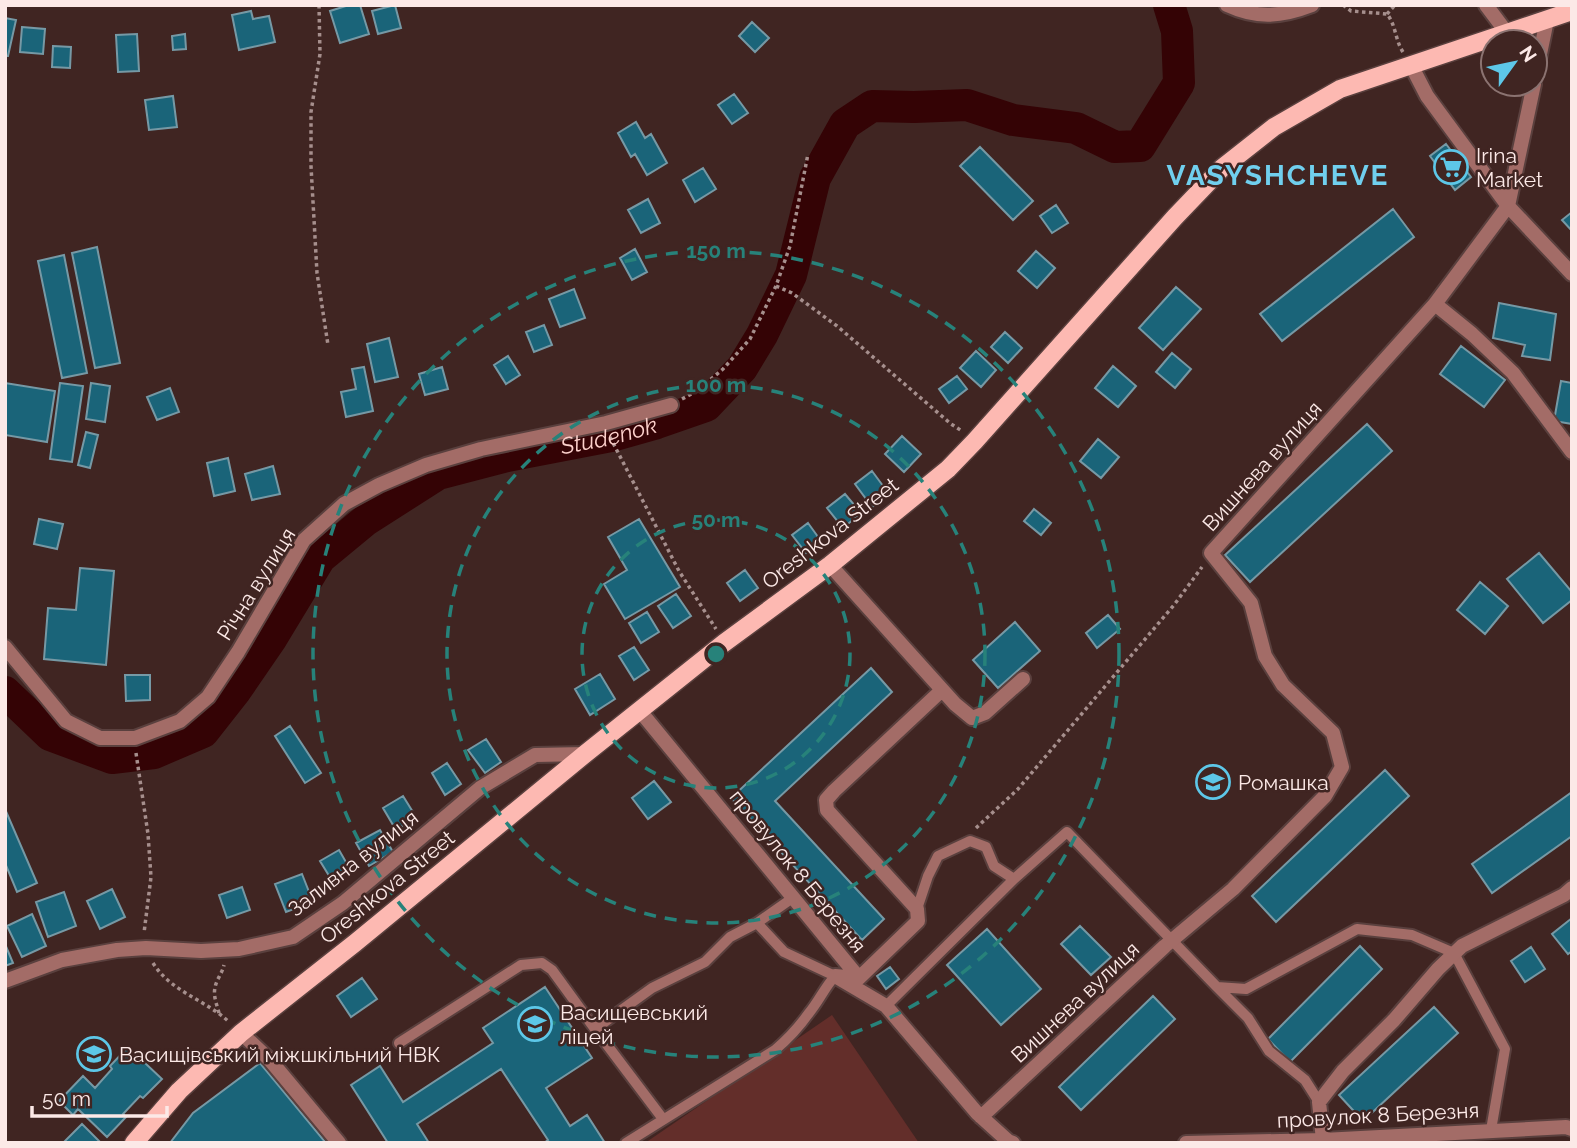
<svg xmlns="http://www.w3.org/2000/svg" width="1577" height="1148" font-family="Raleway,sans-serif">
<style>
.green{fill:#632e2a}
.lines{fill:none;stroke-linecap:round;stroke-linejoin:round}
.river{stroke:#340305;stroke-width:32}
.building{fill:#1a6479;stroke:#7699a5;stroke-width:2}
.lane-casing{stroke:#5a403e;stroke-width:14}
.street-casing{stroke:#5a403e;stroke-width:18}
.primary-casing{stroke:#5a403e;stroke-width:21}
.path{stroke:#a68f8d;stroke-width:3.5;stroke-dasharray:3.5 3.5;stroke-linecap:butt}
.lane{stroke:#a36c67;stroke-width:10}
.street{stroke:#a36c67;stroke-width:14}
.primary{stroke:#fdb9b2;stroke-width:18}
.ring{fill:none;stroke:#27827a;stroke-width:3.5;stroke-dasharray:12 9}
.labels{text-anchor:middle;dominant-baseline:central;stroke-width:5;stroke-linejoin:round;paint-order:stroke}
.poi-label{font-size:21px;fill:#fce9e7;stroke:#402522;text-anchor:start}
.street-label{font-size:21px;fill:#fce9e7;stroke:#402522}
.water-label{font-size:23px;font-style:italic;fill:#fdd1cc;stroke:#402522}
.district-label{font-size:28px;font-weight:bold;letter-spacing:2px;fill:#70cfee;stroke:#402522}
.centre{fill:#27827a;stroke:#402522;stroke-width:3.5}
.ring-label{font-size:21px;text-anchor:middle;font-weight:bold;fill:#27827a;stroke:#402522;stroke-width:5;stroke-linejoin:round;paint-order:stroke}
</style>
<rect width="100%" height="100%" fill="#402522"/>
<!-- green -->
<path class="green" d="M832,1015L919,1143H645Z"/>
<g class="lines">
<!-- river -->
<path class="river" id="s1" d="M5,692L50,735L112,758L154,753L203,732L236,690L271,639L320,558L366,520L438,474L507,456L611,436L657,423L706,406L742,368L762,335L791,275L815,178L845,124L872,106L914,107L967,105L1013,120L1076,128L1115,147L1140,146L1179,83L1177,31L1169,5"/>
</g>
<!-- building -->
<path class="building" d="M349,5H360L369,34L340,43L330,11Z
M395,5L401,28L378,34L372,11Z
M251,11L253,19L269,16L275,42L239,50L232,15Z
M5,18L16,20L8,56H5Z
M752,22L769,38L755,52L739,36Z
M22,27L45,29L43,54L20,52Z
M137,34L139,71L118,72L116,35Z
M185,34L186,49L173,50L172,36Z
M53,46L71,47L70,68L52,67Z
M734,94L748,113L732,124L718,105Z
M173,96L177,127L149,130L145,100Z
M636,122L645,138L651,134L667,163L647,175L635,154L631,157L618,133Z
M1446,144L1471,177L1455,190L1430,156Z
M980,147L1033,201L1013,220L960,166Z
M703,168L716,189L695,202L683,180Z
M648,199L660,223L641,233L628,210Z
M1056,205L1068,223L1052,233L1040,216Z
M1393,209L1414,237L1282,341L1260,314Z
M1572,212V231L1562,220Z
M97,247L120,363L95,368L72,253Z
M635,249L647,272L632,280L620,258Z
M1036,251L1055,268L1037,288L1018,271Z
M64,255L87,373L62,378L38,261Z
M1176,287L1201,309L1163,350L1139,328Z
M574,289L585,318L560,327L549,299Z
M1499,303L1556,314L1550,360L1522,356L1525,345L1493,338Z
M544,325L552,345L534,352L526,332Z
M1005,332L1022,348L1008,363L991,347Z
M389,338L398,377L375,382L367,344Z
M1461,346L1505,380L1484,407L1440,374Z
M976,351L996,370L981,387L960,368Z
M1172,353L1191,369L1175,388L1156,372Z
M508,356L520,375L506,384L494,365Z
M1113,366L1136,386L1118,407L1095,388Z
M364,367L373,411L346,417L341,392L356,389L352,369Z
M442,367L448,389L425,395L419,374Z
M957,376L967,389L949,403L939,389Z
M1561,381L1572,383V424L1554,421Z
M5,383L55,391L47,442L5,435Z
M60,383L83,386L72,462L50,459Z
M91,383L110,386L105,422L86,419Z
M170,388L179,412L157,420L147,397Z
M1367,424L1392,451L1250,582L1225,555Z
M86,432L98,435L90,468L78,465Z
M902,436L921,454L904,472L885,454Z
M1098,439L1119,457L1101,478L1080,461Z
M228,458L235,491L214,496L207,463Z
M273,466L280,494L252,500L245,474Z
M872,471L889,494L872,507L855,484Z
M845,494L861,513L843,528L827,508Z
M1034,509L1051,523L1041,535L1024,521Z
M39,519L63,524L57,549L34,544Z
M639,519L680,587L625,619L604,584L627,570L608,537Z
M808,523L821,541L806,553L792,535Z
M1539,553L1572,592V600L1543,623L1507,579Z
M80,568L114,571L106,665L44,659L48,608L76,610Z
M745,570L758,588L740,601L727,583Z
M1480,582L1508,606L1485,634L1457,610Z
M676,594L691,616L673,628L658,606Z
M647,612L659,632L641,643L629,623Z
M1108,615L1120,629L1097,648L1086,633Z
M1015,622L1040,651L998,688L973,660Z
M634,647L649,670L634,680L619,656Z
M871,668L892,692L775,801L884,919L862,940L731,798Z
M600,674L615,699L590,715L575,689Z
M125,675H150V700L126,701Z
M290,726L321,773L305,783L275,736Z
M486,739L501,762L485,773L468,750Z
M447,763L461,784L445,795L432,773Z
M1385,770L1409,796L1276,922L1252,896Z
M654,781L671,802L648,819L632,798Z
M1572,792V836L1492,893L1472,864Z
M403,796L416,817L396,830L383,808Z
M5,809L37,883L17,892L5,863Z
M380,830L393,852L369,866L356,843Z
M339,850L350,869L331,879L320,861Z
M302,874L313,902L286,912L275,884Z
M242,887L250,910L227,918L219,895Z
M112,889L125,917L100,929L87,901Z
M64,892L76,926L48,937L36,902Z
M32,914L46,946L22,957L7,926Z
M1572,918V951L1568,954L1552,934Z
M1080,926L1111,957L1091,975L1061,944Z
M987,929L1041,989L1001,1025L947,965Z
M5,944L13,963L5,966Z
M1360,946L1382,969L1290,1062L1268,1039Z
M1531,947L1545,969L1525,982L1511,961Z
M890,967L899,979L886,989L877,976Z
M362,978L377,999L351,1017L337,996Z
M545,987L592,1058L546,1088L570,1126L587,1115L605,1143H544L548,1140L501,1069L417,1124L429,1143H388L351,1085L380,1066L403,1102L493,1043L483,1028Z
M1153,996L1175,1019L1081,1110L1059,1087Z
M1434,1007L1458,1033L1363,1121L1339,1095Z
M128,1047L162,1079L143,1098L140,1096L123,1114L126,1117L107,1137L78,1109L73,1115L59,1101L83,1076L95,1088L112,1069L110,1066Z
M260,1063L326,1143H170L193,1113Z
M82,1124L101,1143H63Z"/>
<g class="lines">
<!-- lane casing -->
<g class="lane-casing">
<path id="lane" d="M917,909L928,876L938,856L970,841L986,847L994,866L1014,879
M1217,987L1248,1018L1269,1051L1305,1080L1319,1102
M886,1006L1014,879L1067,832L1217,987L1246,989L1357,929L1412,935L1454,953L1505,1049L1491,1130
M595,1029L663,1119
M399,1043L521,965L542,963L552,970L595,1029L652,988L705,962L730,937L757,923L794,897
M626,1143L775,1050C788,1039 799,1027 809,1013C819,1001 825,987 835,976L784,952L757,923"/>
</g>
<!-- street casing -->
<g class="street-casing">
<path id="street" d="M1227,5C1257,19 1281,17 1312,5
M1486,5L1507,33
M1411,65L1427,96L1508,206L1572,274
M1535,78L1547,20
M1435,304L1472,334L1513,373L1572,452
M830,565L955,704L972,718L985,713L1023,679
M5,647L66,721L100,738H135L180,721L208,697L238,652L304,540L344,504L379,485L426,465L481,449L606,423L671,405
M640,711L859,978L835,976L886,1006L977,1113L1008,1141L1013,1143
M859,978L918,921L917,909L827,810L826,800L834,791L942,690
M5,981L62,960L117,950L146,948L201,951L239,949L293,937L343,903L480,788L535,755L585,754
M241,1033L270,1060L339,1143
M981,1117L1165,946L1233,889L1325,796L1342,767L1333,733L1283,685L1265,656L1251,603L1211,553L1435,304L1508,206L1534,84
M1323,1140L1319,1102L1343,1071L1394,1020L1438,969L1462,946L1564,895L1572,888
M1186,1143L1323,1140L1566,1127L1572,1129"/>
</g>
<!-- primary casing -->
<g class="primary-casing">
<path id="primary" d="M134,1143L179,1091L241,1033L355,943L585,754L724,643L830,565L948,469L975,441L1175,217L1222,168L1274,127L1340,89L1572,11"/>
</g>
<!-- path -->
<path class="path" d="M319,5L320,54L311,112V166L317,273L328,345
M1343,5L1351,11L1387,14C1396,25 1395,40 1403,52
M1387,14L1395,5
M776,286L792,293L837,326L951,424L962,431
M682,399L697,391L723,369L750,339L776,286L790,246L808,154
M610,437L679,571L716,629
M136,753L148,834L151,877L144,933
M976,828L1018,789L1174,605L1202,567
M153,963C171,992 206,1000 229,1022
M219,1013C217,1005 213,996 215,988C216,980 222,974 224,965"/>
<!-- lane -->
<use href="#lane" class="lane"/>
<!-- street -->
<use href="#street" class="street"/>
<!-- primary -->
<use href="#primary" class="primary"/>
</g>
<!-- distance rings -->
<g class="ring">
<circle cx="716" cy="654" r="134"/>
<circle cx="716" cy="654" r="269"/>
<circle cx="716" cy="654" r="403"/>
</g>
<!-- icons -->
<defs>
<g id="supermarket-ring" transform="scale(1.75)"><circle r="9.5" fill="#402522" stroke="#5dc7e8" stroke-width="1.5"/><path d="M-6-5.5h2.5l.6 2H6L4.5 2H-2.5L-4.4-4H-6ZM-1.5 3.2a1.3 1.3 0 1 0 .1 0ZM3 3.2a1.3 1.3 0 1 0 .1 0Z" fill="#5dc7e8"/></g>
<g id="school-ring" transform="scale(1.75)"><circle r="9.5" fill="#402522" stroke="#5dc7e8" stroke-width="1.5"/><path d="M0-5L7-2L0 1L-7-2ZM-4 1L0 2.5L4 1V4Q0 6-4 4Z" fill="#5dc7e8"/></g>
</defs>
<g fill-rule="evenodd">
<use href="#supermarket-ring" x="1451" y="167"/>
<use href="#school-ring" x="1213" y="782"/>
<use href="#school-ring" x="535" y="1024"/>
<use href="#school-ring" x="94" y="1054"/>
</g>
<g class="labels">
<!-- poi labels -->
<g class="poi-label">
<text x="1476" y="155">Irina<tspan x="1476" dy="24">Market</tspan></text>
<text x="1238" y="782">Ромашка</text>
<text x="560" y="1012">Васищевський<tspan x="560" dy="24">ліцей</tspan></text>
<text x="119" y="1054">Васищівський міжшкільний НВК</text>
</g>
<!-- street labels -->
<g class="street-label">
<text transform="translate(1262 466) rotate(-48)">Вишнева вулиця</text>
<text transform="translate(830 533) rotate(-38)">Oreshkova Street</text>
<text transform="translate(256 584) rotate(-58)">Річна вулиця</text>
<text transform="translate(353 863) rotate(-38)">Заливна вулиця</text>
<text transform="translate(798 871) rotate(51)">провулок 8 Березня</text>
<text transform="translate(387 887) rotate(-39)">Oreshkova Street</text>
<text transform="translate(1075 1002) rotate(-43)">Вишнева вулиця</text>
<text transform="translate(1378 1115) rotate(-3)">провулок 8 Березня</text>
</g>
<!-- water labels -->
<g class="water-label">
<text stroke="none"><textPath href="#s1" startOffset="754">Studenok</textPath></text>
</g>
<!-- district labels -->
<g class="district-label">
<text x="1278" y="175">VASYSHCHEVE</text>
</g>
</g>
<circle cx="716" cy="654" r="10" class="centre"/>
<g class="ring-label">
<text x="716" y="258">150 m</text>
<text x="716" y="392">100 m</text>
<text x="716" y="527">50 m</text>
</g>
<!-- border -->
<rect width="1577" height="1148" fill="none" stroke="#fce9e7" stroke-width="14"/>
<!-- north arrow -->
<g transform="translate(1514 63) rotate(57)"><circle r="33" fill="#402522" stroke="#8b7371" stroke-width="2"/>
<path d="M0-5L12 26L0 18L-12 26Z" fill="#5dc7e8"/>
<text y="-10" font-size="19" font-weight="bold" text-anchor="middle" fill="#fce9e7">N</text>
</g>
<!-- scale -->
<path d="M32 1106v10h135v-10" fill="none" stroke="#fce9e7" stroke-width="3.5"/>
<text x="42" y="1106" font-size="21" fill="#fce9e7" stroke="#402522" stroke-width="5" paint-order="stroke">50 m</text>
</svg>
